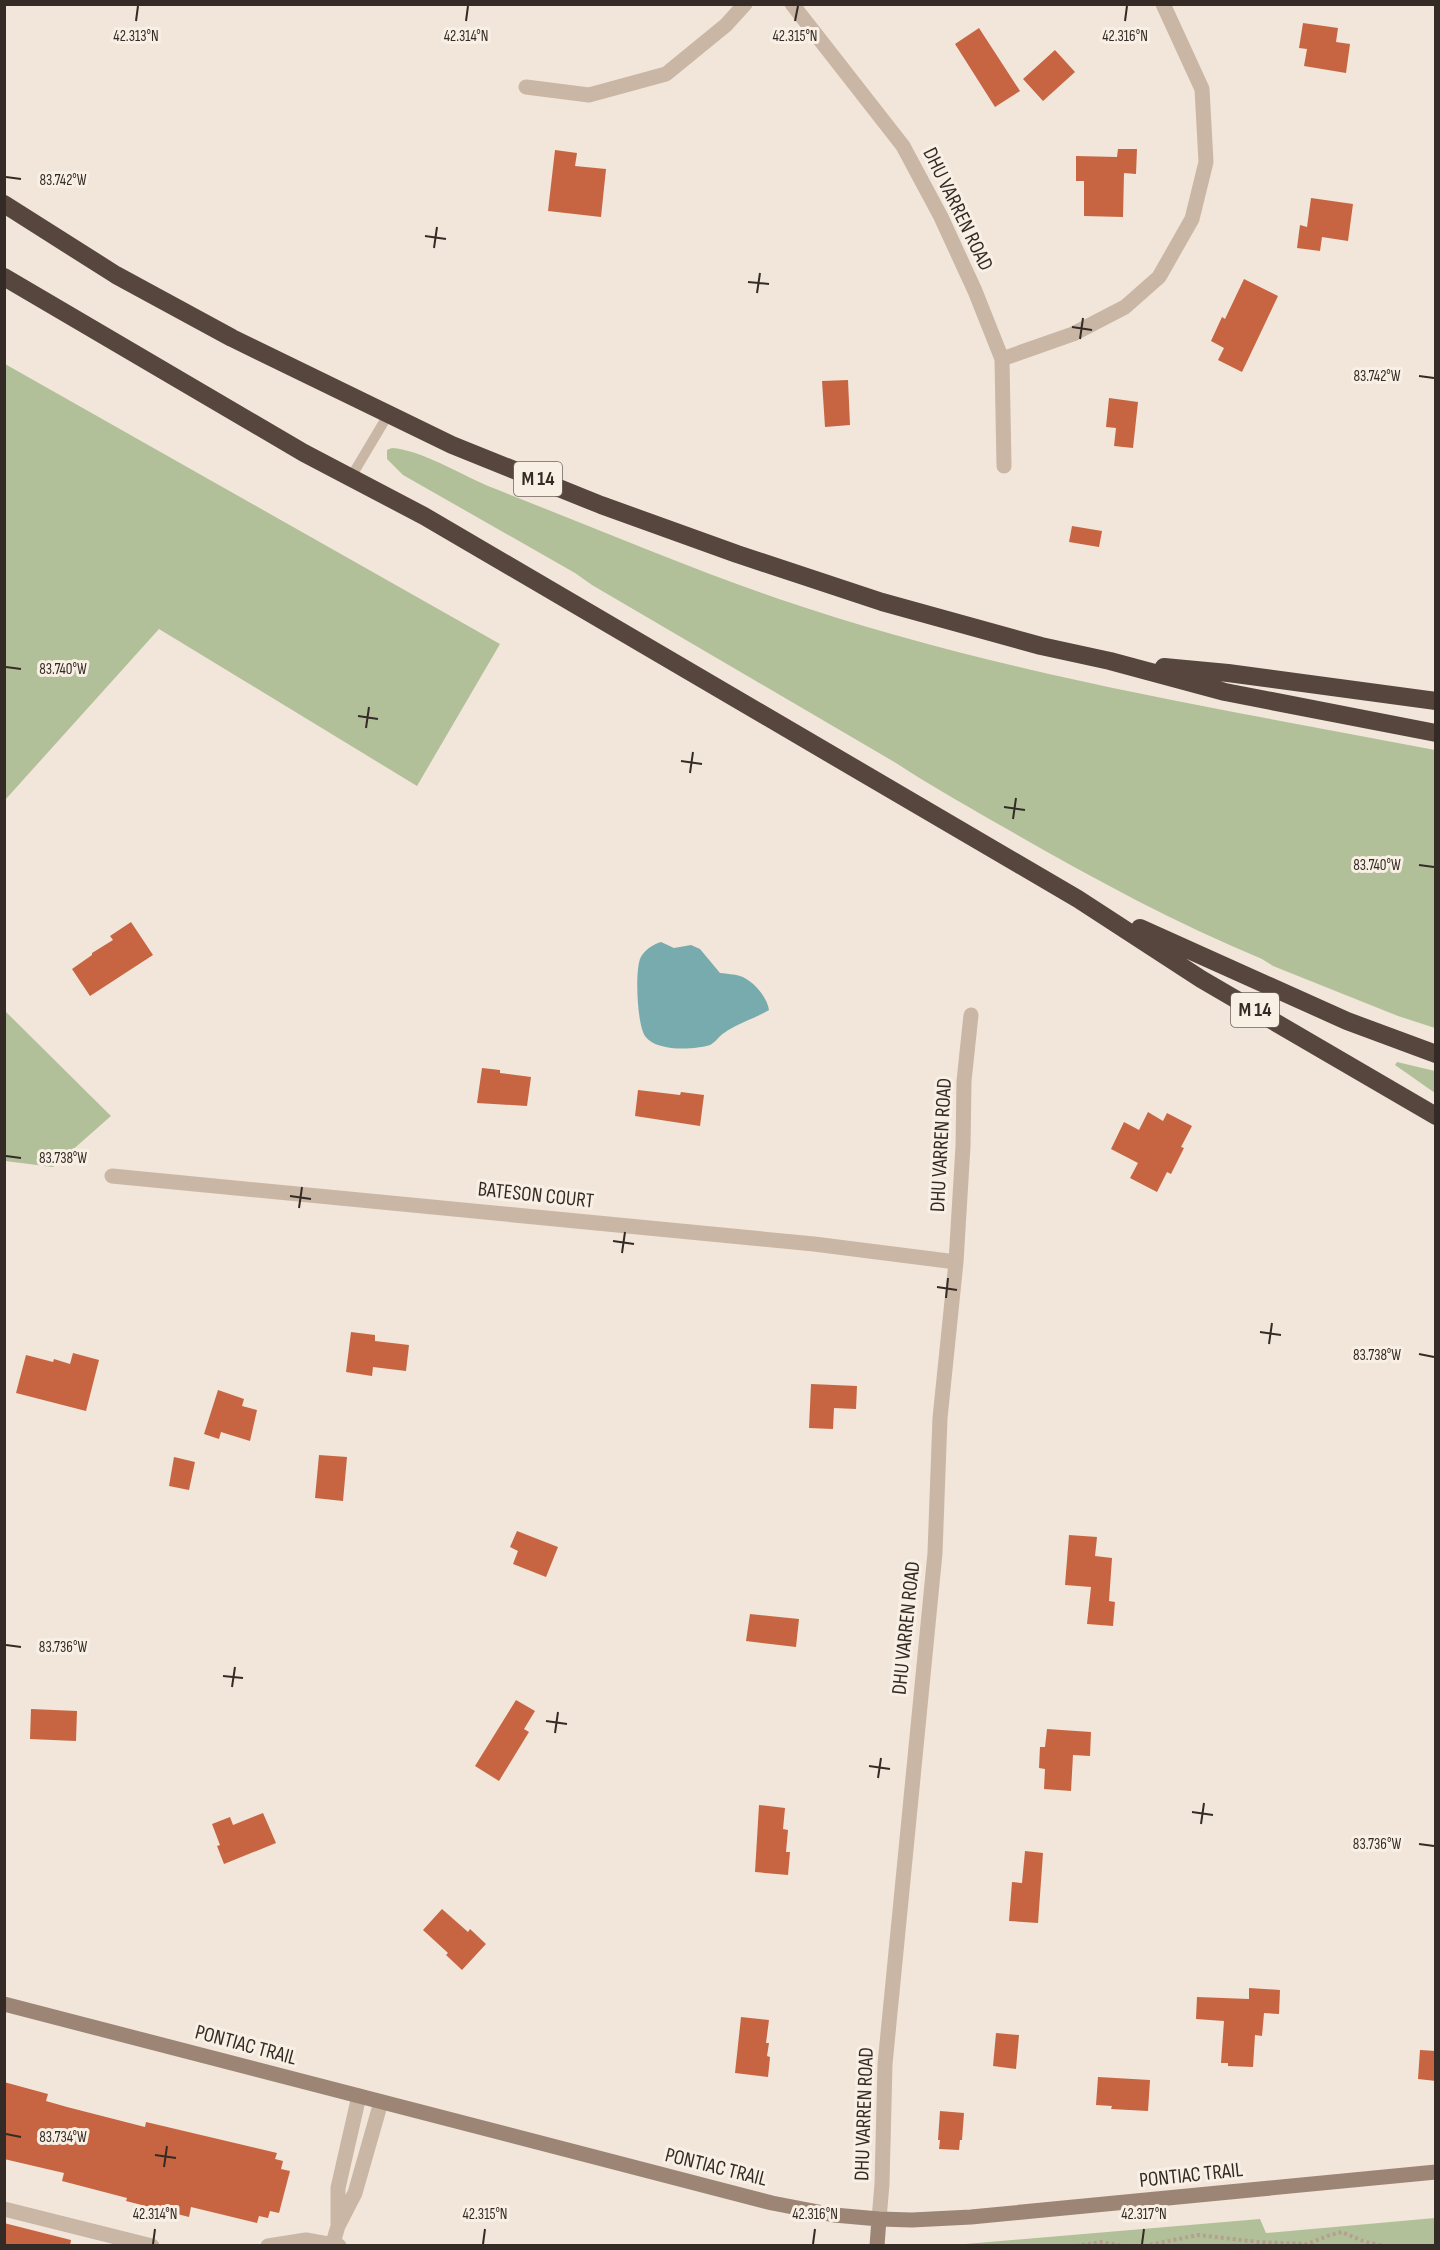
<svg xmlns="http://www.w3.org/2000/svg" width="1440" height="2250" font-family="'Sofia Sans Condensed',sans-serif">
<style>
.green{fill:#b2c099}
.water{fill:#78abae}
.building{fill:#c76542}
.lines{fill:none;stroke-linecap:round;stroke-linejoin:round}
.path{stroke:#b5a08f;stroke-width:4;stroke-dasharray:3 3;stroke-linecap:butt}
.service{stroke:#c9b6a5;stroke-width:10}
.minor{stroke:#c9b6a5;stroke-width:15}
.secondary{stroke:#9d8576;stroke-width:15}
.motorway{stroke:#56463d;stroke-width:18}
.ticks{fill:none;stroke:#352b26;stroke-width:2}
.labels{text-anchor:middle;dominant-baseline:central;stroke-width:6;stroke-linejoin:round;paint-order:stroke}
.shield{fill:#f9f0e5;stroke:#70665f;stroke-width:1.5}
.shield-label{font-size:20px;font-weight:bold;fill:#352b26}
.street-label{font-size:21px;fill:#352b26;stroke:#f9f0e5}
.ticks-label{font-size:15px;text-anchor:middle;fill:#352b26;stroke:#f9f0e5;stroke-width:6;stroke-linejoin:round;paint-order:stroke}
</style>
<rect width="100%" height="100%" fill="#f1e6d9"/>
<!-- green -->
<path class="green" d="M5,364L500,644L417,786L159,629L5,800Z
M392,448C421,450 460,474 488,486C585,524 681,565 779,599C993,672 1215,708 1435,750V1028L1398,1016L1273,966L1262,959C1176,923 1094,879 1014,833C974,810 934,788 896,763L592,585L575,573L403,475L387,459V450Z
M5,1011L111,1116L53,1167L5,1161Z
M1397,1062L1435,1071V1093L1395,1065Z
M1435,2218V2245H954L1260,2219L1266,2233Z"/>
<!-- water -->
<path class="water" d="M661,942L674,948L691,945L700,949L720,973C727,974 734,974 740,976C753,980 767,997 769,1010C754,1019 738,1023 724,1033C719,1036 716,1042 710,1045C694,1050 656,1052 645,1036C637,1024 635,973 640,959C643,951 653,944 661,942Z"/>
<!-- building -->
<path class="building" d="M1303,23L1338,28L1336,42L1350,44L1346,73L1304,66L1307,49L1299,48Z
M979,28L1020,91L995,107L955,44Z
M1055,50L1075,72L1043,101L1023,79Z
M1118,149H1137L1136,174L1124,173L1123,217L1084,216V181H1076V156L1117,157Z
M555,150L577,153L575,166L606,169L601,217L548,211Z
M1311,198L1353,204L1348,241L1322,237L1320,251L1297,248L1300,225L1307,227Z
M1244,279L1278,296L1242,372L1218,360L1224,348L1211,341L1222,317L1225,319Z
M848,380L850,425L825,427L822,381Z
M1109,398L1138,402L1133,448L1114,446L1116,428L1106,427Z
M1072,526L1102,531L1099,547L1069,542Z
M131,922L153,955L90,996L72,969L92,955V953L113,940L110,936Z
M482,1068L500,1070V1073L531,1077L527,1106L477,1103Z
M638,1090L680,1095L681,1092L704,1095L700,1126L635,1116Z
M1148,1112L1163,1121L1167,1113L1192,1126L1181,1147L1184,1148L1171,1174L1167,1172L1157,1192L1130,1178L1138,1163L1111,1149L1124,1122L1139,1130Z
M351,1332L375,1335V1341L409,1345L406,1371L373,1367L372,1376L346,1372Z
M73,1353L99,1360L86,1411L16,1393L26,1355L53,1362L54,1359L70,1364Z
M811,1384L857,1386L856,1409L834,1408L833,1429L809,1428Z
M218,1390L244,1399L242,1406L257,1410L250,1441L221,1432L219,1439L204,1434Z
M319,1455L347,1457L343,1501L315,1498Z
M174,1457L195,1462L189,1490L169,1486Z
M517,1531L558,1547L546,1577L513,1564L518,1551L510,1547Z
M1069,1535L1097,1537L1095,1556L1112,1558L1109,1601L1115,1602L1113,1626L1087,1624L1091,1587L1065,1585Z
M750,1614L799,1619L796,1647L746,1641Z
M516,1700L535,1711L524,1729L529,1732L499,1781L475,1766Z
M31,1709L77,1711L76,1741L30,1739Z
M1047,1729L1091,1732L1090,1756L1073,1755L1071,1791L1044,1789L1045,1769L1039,1768L1040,1747H1045Z
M759,1805L785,1808L783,1829L788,1830L786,1852H790L788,1875L755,1872Z
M263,1813L276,1843L224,1864L217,1846L220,1845L212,1824L230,1817L233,1825Z
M1025,1851L1043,1853L1038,1923L1009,1921L1012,1882L1022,1883Z
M442,1909L468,1932L470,1929L486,1944L462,1970L446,1955L448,1953L423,1930Z
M1249,1988L1280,1990L1279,2014L1264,2013L1262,2036L1255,2035L1253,2067L1228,2066V2063H1221L1224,2021L1196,2019L1197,1997L1249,1999Z
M741,2017L769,2020L766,2043H769L767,2056L770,2057L768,2077L735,2073Z
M996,2033L1019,2035L1016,2069L993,2066Z
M1420,2050L1436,2051V2081L1418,2079Z
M1098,2077L1150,2080L1148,2111L1111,2109L1112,2106L1096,2105Z
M4,2082L48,2094L46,2101L67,2107L145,2127L146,2122L277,2153L275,2159L283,2161L281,2169L290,2171L279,2213L270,2211L268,2218L259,2216L257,2223L191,2207L189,2217L126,2201L127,2198L62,2181L64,2173L4,2159Z
M940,2111L964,2113L962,2140H960L959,2150L939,2149L940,2140H938Z
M4,2223L71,2240L70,2246H4Z"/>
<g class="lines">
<!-- path -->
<path class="path" d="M1076,2246L1101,2242L1124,2246
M1144,2246L1198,2235L1259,2242L1307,2244L1330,2235L1342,2232L1363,2241L1383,2246"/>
<!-- service -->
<path class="service" d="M351,477L388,415"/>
<!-- minor -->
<path class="minor" d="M792,4L903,146L941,217L975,291L1002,359L1004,466
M526,87L589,95L666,74L726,25L745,4
M1002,359L1073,334L1125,307L1159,277L1192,219L1206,162L1202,89L1163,4
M112,1176L814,1244L956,1262
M4,2209L152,2246
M879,2219L882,2184L885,2064L935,1553L940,1418L956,1262L963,1146L964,1081L971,1015
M338,2223V2188L359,2096
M333,2243L338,2226L355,2193L381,2102
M268,2246L306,2240L339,2246"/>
<!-- secondary -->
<path class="secondary" d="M4,2004L772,2203L834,2215L879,2219L912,2220L971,2217L1436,2172
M877,2246L879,2219"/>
<!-- motorway -->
<path class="motorway" d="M4,204L116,275L232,338L452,445L601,505L737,554L882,602L1041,646L1110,661L1225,692L1436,733
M4,277L304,453L424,516L1078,899L1201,979L1436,1116
M1164,667L1228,673L1436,701
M1140,928L1347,1021L1436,1054"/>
</g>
<!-- ticks -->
<path class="ticks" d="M136,21L138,6M466,21L468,6M795,21L798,6M1125,21L1127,6M6,177L21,179M425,236L446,239M434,248L437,227M748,282L769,284M757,293L760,273M1072,327L1092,330M1080,339L1083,318M1419,376L1434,378M6,667L21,669M358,716L378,719M366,728L369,707M681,761L702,764M690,773L693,752M1004,807L1025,810M1013,819L1016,798M1419,865L1434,867M6,1156L21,1158M290,1196L311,1199M299,1208L302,1187M613,1241L634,1244M622,1253L625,1232M937,1287L957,1290M946,1298L948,1278M1260,1332L1281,1335M1269,1344L1272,1323M1419,1354L1434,1357M6,1645L21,1647M223,1676L243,1678M232,1687L235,1667M546,1721L567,1724M555,1733L558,1712M869,1766L890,1769M878,1778L881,1758M1192,1812L1213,1815M1201,1824L1204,1803M1419,1844L1434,1846M6,2134L21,2137M155,2155L176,2158M164,2167L167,2146M153,2244L155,2229M483,2244L485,2229M813,2244L815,2229M1142,2244L1144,2229"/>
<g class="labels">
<!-- shield labels -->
<g class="shield">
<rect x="514" y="462" width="48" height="34" rx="4.5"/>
<rect x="1231" y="993" width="48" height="34" rx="4.5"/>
</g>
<g class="shield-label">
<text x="538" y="479">M 14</text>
<text x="1255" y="1010">M 14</text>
</g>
<!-- street labels -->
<g class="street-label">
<text transform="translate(958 209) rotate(64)">DHU VARREN ROAD</text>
<text transform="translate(941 1145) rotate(-87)">DHU VARREN ROAD</text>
<text transform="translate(536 1195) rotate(6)">BATESON COURT</text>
<text transform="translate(906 1628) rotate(-84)">DHU VARREN ROAD</text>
<text transform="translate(246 2045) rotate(15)">PONTIAC TRAIL</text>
<text transform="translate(864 2114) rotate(-88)">DHU VARREN ROAD</text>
<text transform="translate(716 2167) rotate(14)">PONTIAC TRAIL</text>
<text transform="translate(1191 2175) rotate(-6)">PONTIAC TRAIL</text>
</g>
</g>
<g class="ticks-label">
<text x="136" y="41">42.313°N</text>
<text x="466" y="41">42.314°N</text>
<text x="795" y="41">42.315°N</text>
<text x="1125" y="41">42.316°N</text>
<text x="63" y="185">83.742°W</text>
<text x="1377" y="381">83.742°W</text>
<text x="63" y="674">83.740°W</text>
<text x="1377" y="870">83.740°W</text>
<text x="63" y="1163">83.738°W</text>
<text x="1377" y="1360">83.738°W</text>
<text x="63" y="1652">83.736°W</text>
<text x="1377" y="1849">83.736°W</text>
<text x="63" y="2142">83.734°W</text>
<text x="155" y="2219">42.314°N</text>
<text x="485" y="2219">42.315°N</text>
<text x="815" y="2219">42.316°N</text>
<text x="1144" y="2219">42.317°N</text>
</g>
<!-- border -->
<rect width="1440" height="2250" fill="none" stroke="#352b26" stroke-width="12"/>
</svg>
